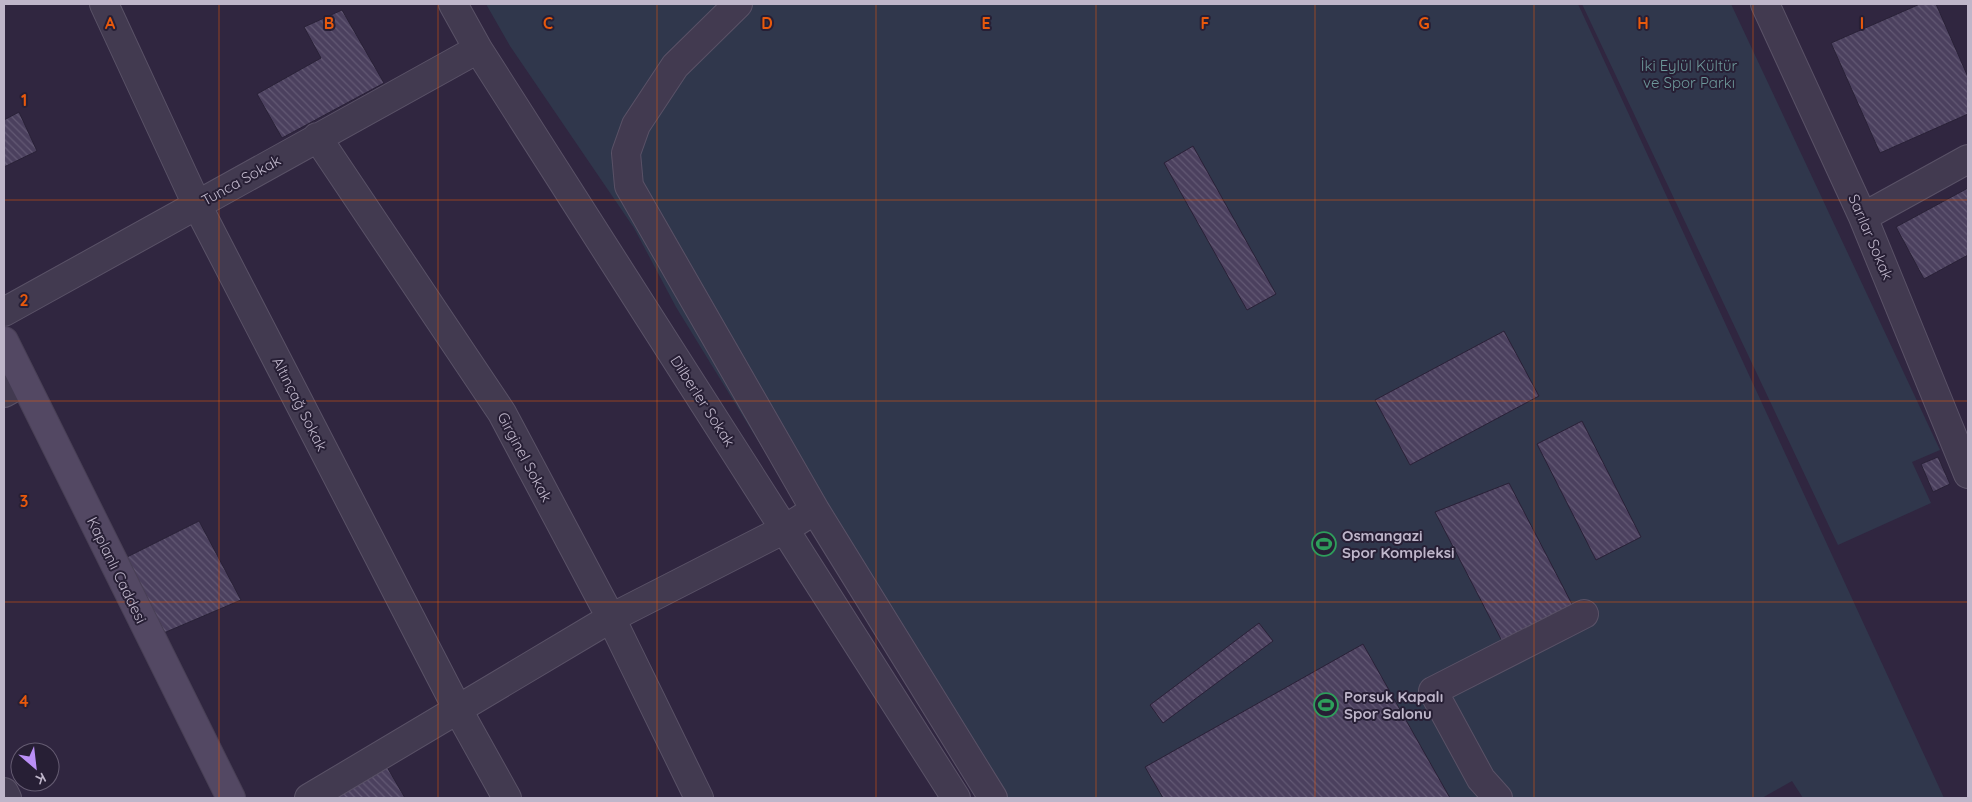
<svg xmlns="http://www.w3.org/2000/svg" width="1972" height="802" font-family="Quicksand,sans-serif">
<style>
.green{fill:#30374c}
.building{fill:url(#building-back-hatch);stroke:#292137}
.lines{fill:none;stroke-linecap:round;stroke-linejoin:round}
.minor-casing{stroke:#5a5267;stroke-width:30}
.secondary-casing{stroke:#494056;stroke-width:30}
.minor{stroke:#423a50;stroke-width:28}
.secondary{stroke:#534863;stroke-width:28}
.grid{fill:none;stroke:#e8590c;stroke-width:1;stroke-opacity:0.55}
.labels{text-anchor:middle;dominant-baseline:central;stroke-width:4;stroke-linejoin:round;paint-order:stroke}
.park-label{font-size:15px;fill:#6e999b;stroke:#271f35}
.street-label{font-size:15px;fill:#bfb6ca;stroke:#271f35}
.poi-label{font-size:15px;font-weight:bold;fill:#bfb6ca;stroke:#271f35;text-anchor:start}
.grid-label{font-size:16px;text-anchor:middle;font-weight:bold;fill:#e8590c;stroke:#271f35;stroke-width:4;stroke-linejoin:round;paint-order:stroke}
</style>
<defs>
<pattern id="building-back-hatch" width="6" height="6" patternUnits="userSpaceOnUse" patternTransform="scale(1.25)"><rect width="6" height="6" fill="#4b405e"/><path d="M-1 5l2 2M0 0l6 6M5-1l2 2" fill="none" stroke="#635974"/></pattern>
</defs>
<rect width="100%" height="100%" fill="#302640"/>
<!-- green -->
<path class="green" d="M486,4H1578L1944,798H1803L1792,781L1762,798H977L676,307L634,228L510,46Z
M1582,4H1731L1940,450L1912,462L1931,503L1838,545Z"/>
<!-- building -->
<path class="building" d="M1920,4H1936L1968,77V114L1880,153L1831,43Z
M342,10L384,83L282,138L257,94L321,58L304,27Z
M19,112L37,151L4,167V120Z
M1193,146L1276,294L1247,310L1164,163Z
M1968,188V255L1924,279L1896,227Z
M1504,331L1539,396L1410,465L1375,400Z
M1582,421L1641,537L1596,560L1537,444Z
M1938,457L1950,484L1933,492L1921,464Z
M1509,483L1573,606L1503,643L1435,512Z
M199,521L241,600L159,635L123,559Z
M1259,623L1273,641L1163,723L1150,705Z
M1363,644L1450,798H1163L1145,767Z
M387,767L405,798H330Z"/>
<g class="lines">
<!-- minor casing -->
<g class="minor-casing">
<path id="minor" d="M104,4L197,205L458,710L507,798
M453,4L478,49L956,798
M1765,4L1863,217L1968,474
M317,137L502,413L611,618L699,798
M1863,217L1968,159
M4,312L478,49
M4,393L24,382
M815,510L993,798
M4,792L7,798
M309,798L611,618L785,529L815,510L629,186L626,153L636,125L675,66L738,4
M1498,798L1481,779L1433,691L1584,614"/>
</g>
<!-- secondary casing -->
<g class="secondary-casing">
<path id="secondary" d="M4,341L231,798"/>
</g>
<!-- minor -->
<use href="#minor" class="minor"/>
<!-- secondary -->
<use href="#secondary" class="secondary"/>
</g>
<!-- grid -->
<path class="grid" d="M219,4V798M438,4V798M657,4V798M876,4V798M1096,4V798M1315,4V798M1534,4V798M1753,4V798M4,200H1968M4,401H1968M4,602H1968"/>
<!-- icons -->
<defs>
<g id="stadium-ring" transform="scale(1.25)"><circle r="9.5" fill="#271f35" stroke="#2e9e5b" stroke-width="1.5"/><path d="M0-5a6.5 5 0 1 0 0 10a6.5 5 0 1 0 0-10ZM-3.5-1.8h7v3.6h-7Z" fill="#2e9e5b"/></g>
</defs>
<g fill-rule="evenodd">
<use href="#stadium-ring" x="1324" y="544"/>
<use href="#stadium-ring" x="1326" y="705"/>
</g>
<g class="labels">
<!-- park labels -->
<g class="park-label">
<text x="1689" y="65">İki Eylül Kültür<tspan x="1689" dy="17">ve Spor Parkı</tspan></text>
</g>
<!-- street labels -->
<g class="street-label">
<text transform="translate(241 180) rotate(-29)">Tunca Sokak</text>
<text transform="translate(1871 237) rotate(67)">Sarılar Sokak</text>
<text transform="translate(703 401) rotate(57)">Dilberler Sokak</text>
<text transform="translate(300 404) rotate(63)">Altınçağ Sokak</text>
<text transform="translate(525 457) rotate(62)">Girginel Sokak</text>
<text transform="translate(117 570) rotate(64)">Kaplanlı Caddesi</text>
</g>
<!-- poi labels -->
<g class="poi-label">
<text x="1342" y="535">Osmangazi<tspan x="1342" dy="17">Spor Kompleksi</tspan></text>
<text x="1344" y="696">Porsuk Kapalı<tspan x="1344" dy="17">Spor Salonu</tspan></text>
</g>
</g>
<g class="grid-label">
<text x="110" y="29">A</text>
<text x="329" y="29">B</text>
<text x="548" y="29">C</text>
<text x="767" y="29">D</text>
<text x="986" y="29">E</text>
<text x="1205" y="29">F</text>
<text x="1424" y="29">G</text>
<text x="1643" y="29">H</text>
<text x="1862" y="29">I</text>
<text x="24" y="106">1</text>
<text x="24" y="306">2</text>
<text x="24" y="507">3</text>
<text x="24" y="707">4</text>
</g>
<!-- border -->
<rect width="1972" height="802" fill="none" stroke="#bfb6ca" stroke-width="10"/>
<!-- north arrow -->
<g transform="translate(35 767) rotate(152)"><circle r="24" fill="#271f35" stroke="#645b71"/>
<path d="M0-4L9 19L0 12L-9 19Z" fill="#ba8ff6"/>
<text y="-8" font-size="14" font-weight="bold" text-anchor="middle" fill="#bfb6ca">K</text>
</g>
</svg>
